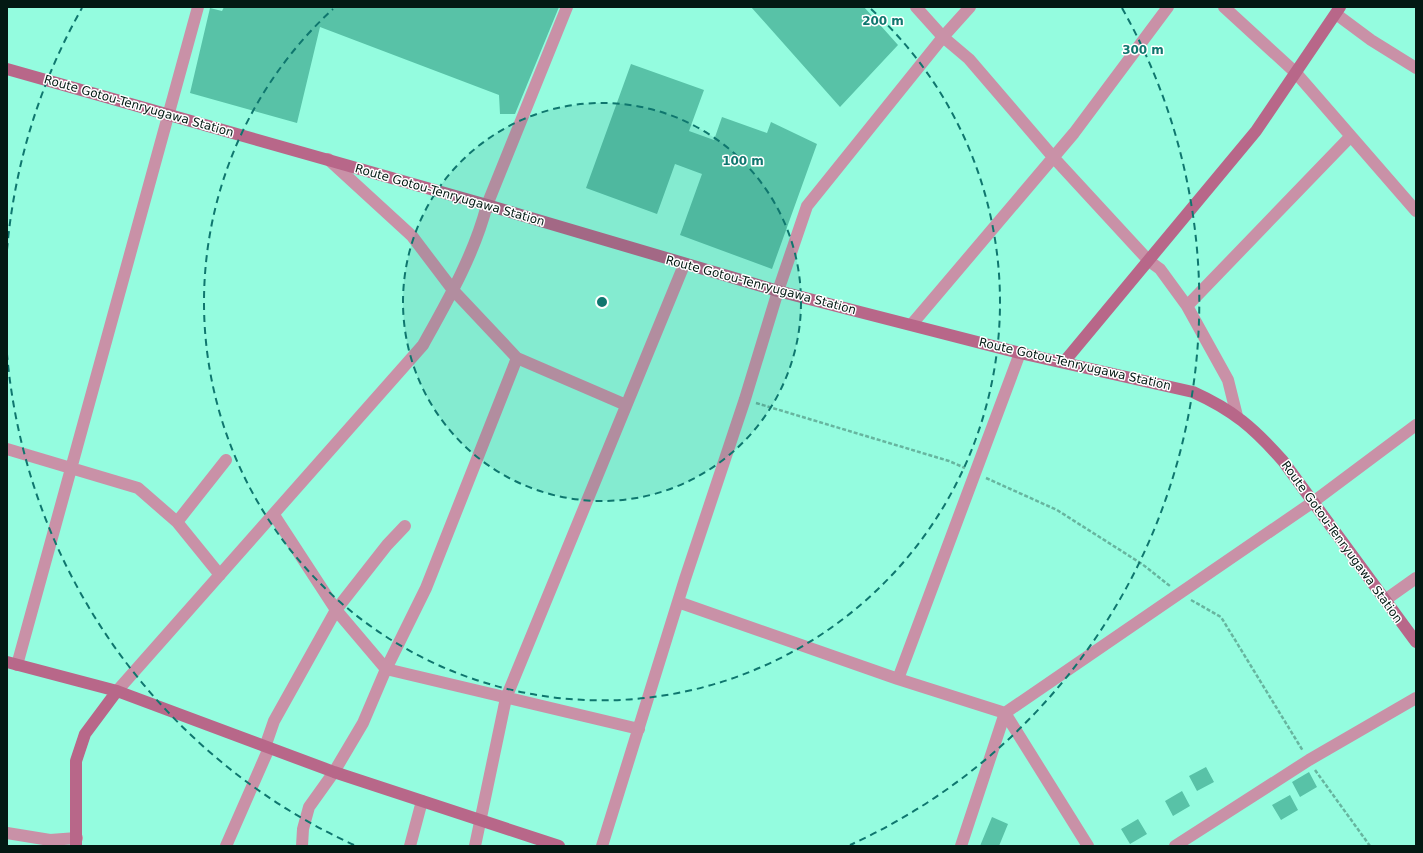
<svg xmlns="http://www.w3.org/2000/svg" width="1423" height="853" font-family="'DejaVu Sans',sans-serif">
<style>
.building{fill:#58c2a7}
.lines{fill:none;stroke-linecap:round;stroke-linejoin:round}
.path{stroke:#67b59f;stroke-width:2.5;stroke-dasharray:4 2;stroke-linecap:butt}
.street{stroke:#c991a7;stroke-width:12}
.secondary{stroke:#b86789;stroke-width:12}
.ring{fill:none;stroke:#0f766e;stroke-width:2;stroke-dasharray:7 5}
.labels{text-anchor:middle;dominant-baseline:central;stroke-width:3;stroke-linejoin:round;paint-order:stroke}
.street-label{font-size:12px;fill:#031913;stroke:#fff}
.centre{fill:#0f766e;stroke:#fff;stroke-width:2}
.ring-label{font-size:12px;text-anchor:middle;font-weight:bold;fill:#0f766e;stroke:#fff;stroke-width:3;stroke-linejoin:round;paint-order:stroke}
</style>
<rect width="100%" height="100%" fill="#94fcdf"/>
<!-- building -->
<path class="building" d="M224,7H559L515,114H500L499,95L320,27L297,123L190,93L210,8L222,11Z
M751,7H864L898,45L840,107Z
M631,64L704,90L689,131L714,140L722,117L767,133L771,122L817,144L772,269L680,235L702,174L675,164L657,214L586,188Z
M1206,767L1214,782L1197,791L1189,776Z
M1309,772L1317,787L1300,797L1292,782Z
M1182,791L1190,806L1173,816L1165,801Z
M1290,795L1298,810L1281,820L1272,805Z
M992,817L1008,824L999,846H980Z
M1138,819L1147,834L1130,844L1121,829Z"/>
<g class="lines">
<!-- path -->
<path class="path" d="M756,403L949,461L965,468
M986,478L1057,510L1142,564L1170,586
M1191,600L1221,617L1303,751
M1315,770L1370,846"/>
<!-- street -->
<path class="street" d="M916,7L943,37L969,59L1054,158L1149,261L1160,269L1187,306L1228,380L1237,416
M1224,7L1296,73L1416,211
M1336,14L1371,40L1416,68
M328,159L412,236L453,290L517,358L626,405
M1187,306L1351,136
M912,324L1074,133L1168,7
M7,449L138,488L177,522L220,575
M274,515L336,610L386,669L639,729
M177,522L226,460
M1385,600L1416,578
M678,602L898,679L1005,713L1088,846
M17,665L198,7
M898,679L1020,353
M117,691L423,345C448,300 474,255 487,205L567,7
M265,747L274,721L336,610L387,545L405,526
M7,833L50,840L77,838
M226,846L269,748
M302,846L303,829L309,807L334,772L363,723L386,669L426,588L517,358
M410,846L422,801
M475,846L506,698L684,265
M602,846L685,579L745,399L778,291L807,206L943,37L970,7
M961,846L1005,713L1313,502L1416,425
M1175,846L1309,760L1416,698"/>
<!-- secondary -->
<path class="secondary" d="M7,69L487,205L778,291L1020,353L1193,392C1233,410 1254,428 1283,461L1416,642
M1064,362L1256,131L1340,7
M7,662L117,691L334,772L559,846
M76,846V761L85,734L117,691"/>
</g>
<!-- distance rings -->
<circle cx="602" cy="302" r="199" fill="#0f766e" fill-opacity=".12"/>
<g class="ring">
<circle cx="602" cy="302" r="199"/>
<path d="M871 9A398 398 0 1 1 333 9"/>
<path d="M354 845A597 597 0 0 1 7 354M7 250A597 597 0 0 1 82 8M1122 8A597 597 0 0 1 850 845"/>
</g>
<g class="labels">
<!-- street labels -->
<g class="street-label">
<text transform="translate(139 106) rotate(16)">Route Gotou-Tenryugawa Station</text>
<text transform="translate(450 195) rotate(16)">Route Gotou-Tenryugawa Station</text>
<text transform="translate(761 285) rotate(15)">Route Gotou-Tenryugawa Station</text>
<text transform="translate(1075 364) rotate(13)">Route Gotou-Tenryugawa Station</text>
<text transform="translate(1342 542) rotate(54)">Route Gotou-Tenryugawa Station</text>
</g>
</g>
<circle cx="602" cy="302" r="6" class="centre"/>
<g class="ring-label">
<text x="883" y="25">200 m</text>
<text x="1143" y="54">300 m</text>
<text x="743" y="165">100 m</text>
</g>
<!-- border -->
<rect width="1423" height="853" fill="none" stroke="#031913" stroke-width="16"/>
</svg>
